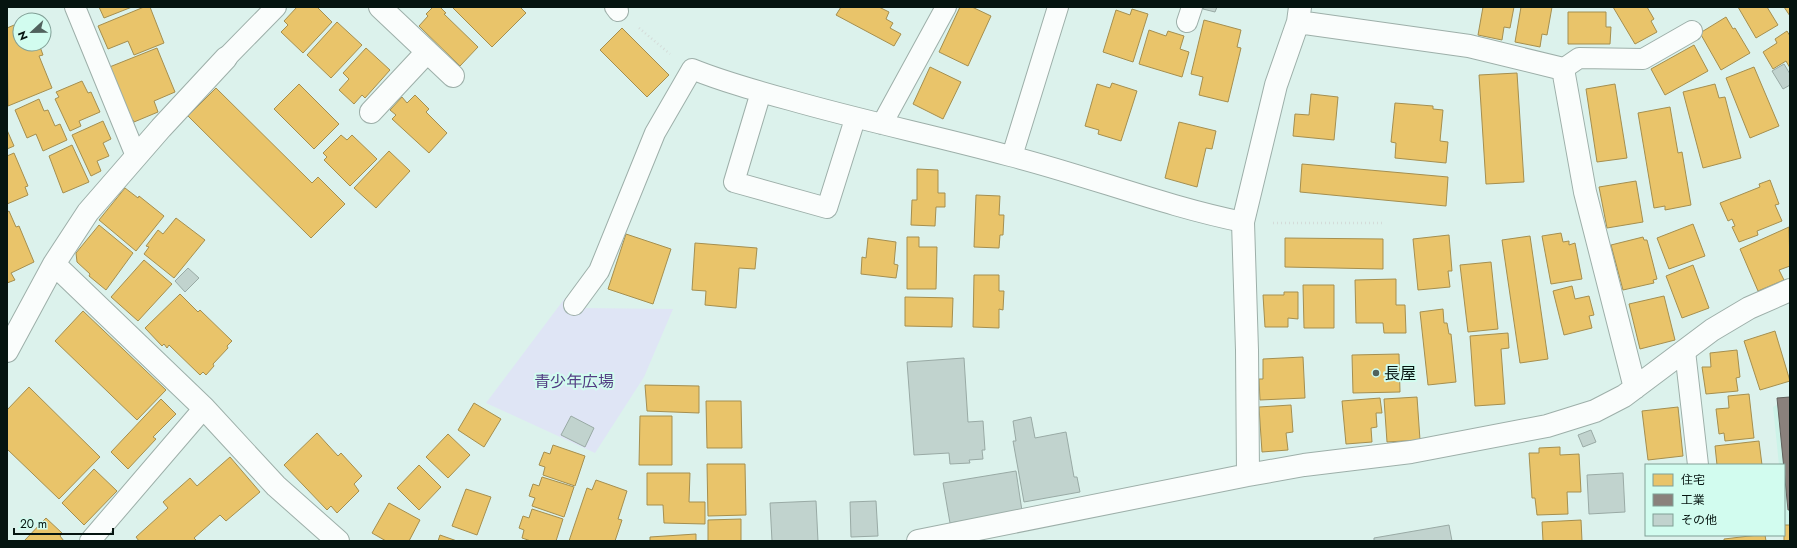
<svg xmlns="http://www.w3.org/2000/svg" width="1797" height="548" font-family="Jost,'Noto Sans JP',sans-serif">
<style>
.built{fill:#cdf3e8}
.green{fill:#dfe5f5}
.homes{fill:#e9c46a;stroke:#a58f4f}
.industry{fill:#8a817c;stroke:#62605c}
.building{fill:#c1d3ce;stroke:#99aaa5}
.lines{fill:none;stroke-linecap:round;stroke-linejoin:round}
.service-casing{stroke:#9dafa9;stroke-width:22}
.minor-casing{stroke:#9dafa9;stroke-width:24}
.path{stroke:#d4dcd9;stroke-width:2.5;stroke-dasharray:1 3;stroke-linecap:butt}
.service{stroke:#fafdfc;stroke-width:20}
.minor{stroke:#fafdfc;stroke-width:22}
.poi-dot{fill:#50625d;stroke:#d2fcef;stroke-width:1.5}
.labels{text-anchor:middle;dominant-baseline:central;stroke-width:4;stroke-linejoin:round;paint-order:stroke}
.poi-label{font-size:16px;fill:#051410;stroke:#d2fcef;text-anchor:start}
.park-label{font-size:16px;fill:#533e84;stroke:#d2fcef}
</style>
<rect width="100%" height="100%" fill="#dcf2ec"/>
<!-- built -->
<path class="built" d="M1790,397V527L1785,528L1784,465H1779L1773,407Z"/>
<!-- green -->
<path class="green" d="M565,298L581,308L673,309L644,377L595,453L486,403Z"/>
<!-- homes -->
<path class="homes" d="M99,7H132L104,18Z
M144,7H150L164,43L134,55L128,41L108,49L98,26Z
M297,7H317L332,22L303,53L281,32L288,25L284,21Z
M433,7H440L446,13L444,14L478,47L460,66L419,26L428,16L426,14Z
M452,7H520L526,13L492,47Z
M841,7H879L889,12L886,19L893,23L890,28L901,34L894,46L836,15Z
M960,7H972L991,16L968,66L939,52Z
M1483,7H1514L1510,28L1504,27L1502,40L1478,35Z
M1521,7H1552L1547,35L1542,34L1540,47L1515,42Z
M1613,7H1647L1654,19L1651,21L1657,32L1635,44Z
M1738,7H1767L1778,25L1756,38Z
M1784,7H1790V16Z
M1132,9L1148,14L1133,62L1103,52L1116,10L1130,15Z
M1568,12H1606V27H1611L1610,44H1568Z
M1726,17L1733,29L1735,28L1750,53L1721,70L1700,33Z
M1204,20L1241,30L1237,47L1241,48L1228,102L1199,95L1203,77L1191,74Z
M337,22L362,45L331,78L307,55Z
M19,23L20,44H39L43,55L39,56L52,88L8,106L7,28Z
M622,28L669,75L647,97L600,50Z
M1149,30L1166,36L1168,31L1184,36L1180,49L1189,52L1182,77L1139,64Z
M1787,31L1790,36V68L1786,61L1773,69L1763,52L1777,43L1775,39Z
M1694,45L1708,71L1665,95L1651,69Z
M157,48L175,92L154,101L158,112L134,122L133,120L129,122L107,68Z
M366,48L390,70L365,98L362,95L354,104L339,90L349,79L343,73Z
M930,67L961,82L943,119L913,104Z
M1754,67L1779,126L1750,138L1726,78Z
M1517,73L1524,182L1486,184L1479,75Z
M82,81L88,93L91,92L100,112L79,121L81,126L70,131L55,99L59,97L56,92Z
M1112,83L1137,91L1121,141L1098,134L1099,130L1085,126L1097,84L1110,88Z
M299,84L339,124L314,149L274,109Z
M1615,84L1627,158L1597,162L1586,89Z
M1715,84L1719,98L1725,97L1741,158L1703,168L1683,92Z
M216,88L312,183L318,177L345,204L311,238L188,116Z
M1311,94L1338,97L1334,140L1293,136L1295,114L1309,115Z
M415,95L429,109L426,112L447,133L429,153L392,119L396,115L390,110L402,97L407,103Z
M39,99L44,111L48,110L55,126L60,124L67,140L43,151L36,134L27,138L15,110Z
M1395,103L1433,106V109L1443,110L1440,141L1448,142L1446,163L1395,158L1396,143L1391,142Z
M1670,107L1678,153L1682,152L1691,205L1665,210V206L1654,208L1638,113Z
M103,121L111,139L103,143L109,156L97,161L101,171L91,176L72,135Z
M1179,122L1216,131L1212,149L1206,148L1197,187L1165,178Z
M7,130L14,146L7,149Z
M341,135L347,140L352,135L377,159L350,186L324,160L327,157L323,153Z
M72,145L89,182L63,193L49,156Z
M389,151L410,171L376,208L354,188Z
M14,153L28,186L25,187L28,195L7,204V156Z
M1302,164L1448,177L1446,206L1300,192Z
M917,169L938,170V193H945V207H936L935,226L911,225L912,200H917Z
M1770,180L1779,204L1775,205L1782,221L1757,231L1758,235L1739,242L1732,227L1735,226L1732,219L1728,221L1720,203L1760,187L1759,184Z
M1636,181L1643,222L1607,228L1599,187Z
M125,188L138,198L139,196L164,216L136,251L99,220Z
M976,195L1000,196L999,215H1004L1003,235H1000L999,248L974,247Z
M9,211L16,227L19,226L34,262L11,273L15,280L7,283V212Z
M176,218L205,240L174,278L144,254L149,247L146,246L158,230L163,234Z
M1693,224L1705,256L1669,269L1657,238Z
M99,225L133,253L106,290L89,276L90,274L77,262L76,253Z
M1789,227L1790,266L1779,270L1784,280L1758,291L1740,249Z
M1561,233L1563,242L1569,241V245L1575,243L1582,279L1551,284L1542,236Z
M626,234L671,249L653,304L608,289Z
M1449,235L1452,271H1448L1450,287L1418,290L1413,239Z
M1530,236L1548,359L1520,363L1502,240Z
M907,237H919V247H937L936,289H907Z
M1643,237L1644,240H1647L1657,279L1653,280L1654,283L1623,290L1611,245Z
M868,238L896,242L894,264L898,265L896,278L861,274L862,257L866,258Z
M1285,238L1383,239V269L1285,267Z
M695,243L757,248L755,269L739,268L736,308L705,305L706,291L692,290Z
M144,260L172,284L138,321L111,297Z
M1491,262L1498,329L1468,332L1460,265Z
M1693,265L1709,308L1682,318L1666,276Z
M974,275H999V291H1004L1003,310L999,309V328L973,327Z
M1396,279V305H1405L1406,333H1384L1383,323H1356L1355,280Z
M1303,285H1334V328H1304Z
M1572,286L1575,299L1589,296L1594,315L1589,316L1592,328L1564,335L1553,291Z
M1284,292H1298V319L1288,318V327H1265L1263,295H1284Z
M180,294L198,312L200,310L232,341L227,346L228,348L213,364L214,366L206,375L203,372L200,375L169,345L167,348L164,344L162,346L145,328Z
M1664,296L1675,340L1640,349L1629,304Z
M905,297L953,298L952,327L905,326Z
M1443,309L1444,323H1447L1449,334H1451L1456,382L1428,385L1420,312Z
M83,311L166,390L137,420L55,341Z
M1775,331L1790,381L1760,390L1744,341Z
M1508,333L1509,348L1501,349L1505,404L1475,406L1470,336Z
M1737,350L1740,377L1736,378L1738,391L1706,394L1702,367H1711L1710,353Z
M1399,354L1400,392L1353,393L1352,355Z
M1303,357L1305,398L1260,400L1259,379H1263V359Z
M645,385L699,386V413L647,411Z
M29,387L100,457L59,499L7,449V410Z
M1749,394L1754,438L1725,441L1724,433L1719,434L1716,409L1729,408L1728,396Z
M1417,397L1420,440L1387,442L1384,399Z
M1380,398L1382,413H1376L1377,427L1371,428L1372,442L1346,444L1342,401Z
M161,399L176,414L153,437L156,439L128,469L111,452Z
M706,401H741L742,448H707Z
M474,403L501,419L484,447L458,430Z
M1291,405L1293,432L1286,433L1288,450L1262,452L1259,407Z
M1678,407L1683,456L1648,460L1642,411Z
M640,416H672V465H639Z
M317,433L338,456L341,453L362,476L354,484L359,491L337,513L331,506L327,510L284,465Z
M448,434L470,455L448,478L426,457Z
M1759,441L1762,465H1717L1715,446Z
M553,445L585,456L575,486L543,475L545,467L539,465L544,452L550,454Z
M1560,447V455L1579,454L1581,492H1567L1568,514L1537,515L1535,498H1532L1529,453H1539V448Z
M230,457L260,492L226,521L220,515L194,538L197,541H139L136,537L168,508L163,502L190,478L197,486Z
M707,464H745L746,515L708,516Z
M419,465L441,487L419,510L397,488Z
M94,469L117,491L84,525L62,503Z
M647,473H690L689,502H705V524L664,523L663,505H647Z
M542,477L574,487L564,517L532,506L535,498L529,496L533,484L539,486Z
M596,480L627,491L618,519L622,520L615,541H569L587,488L592,490Z
M466,489L491,497L477,535L452,526Z
M389,503L420,520L409,541H386L372,533Z
M532,509L563,519L556,541H531L522,538L524,530L519,528L523,516L529,518Z
M46,518L62,533L60,536L64,541H24Z
M741,519V541H708V520Z
M1581,520L1582,541H1543L1542,522Z
M1784,525H1790V541H1784Z
M696,534V541H650V537Z
M440,535L457,541H438Z
M1758,535H1765L1766,541H1724V539Z"/>
<!-- industry -->
<path class="industry" d="M1790,397V510H1788L1777,398Z"/>
<!-- building -->
<path class="building" d="M1204,7H1221H1217L1215,12L1203,9Z
M1784,64L1790,74V85L1783,89L1772,71Z
M188,268L199,278L185,292L175,281Z
M964,358L968,422L983,421L985,450H982L983,459L969,460L970,463L950,464L949,453L914,455L907,362Z
M571,416L594,428L585,447L561,435Z
M1031,417L1035,438L1066,432L1074,477H1077L1080,492L1024,502L1013,441H1016L1013,421Z
M1591,430L1596,442L1583,447L1578,435Z
M1016,471L1022,511L950,523L943,483Z
M1623,473L1625,512L1589,514L1587,475Z
M816,501L818,541H772L770,503Z
M876,501L878,536L851,537L850,502Z
M1449,525L1452,541H1374V538Z"/>
<g class="lines">
<!-- service casing -->
<g class="service-casing">
<path id="service" d="M75,7L136,156
M615,7L618,11
M1187,22L1192,7
M226,58L276,7
M1563,69L1579,58L1643,59L1692,31
M761,92L734,182L827,208L855,119
M882,124L946,7
M1012,156L1058,7
M574,305L599,271L655,133L692,69C724,82 757,91 790,100C863,121 937,136 1010,156C1089,176 1164,206 1243,222
M1685,351L1698,465
M90,541L204,408"/>
</g>
<!-- minor casing -->
<g class="minor-casing">
<path id="minor" d="M380,7L453,76
M1298,22L1469,46L1563,69L1585,192L1635,388
M371,112L427,52
M54,264L204,408L276,486L338,541
M7,351L54,264L88,212L161,128L226,58
M1248,475L1247,350L1243,222L1276,85L1298,22L1300,7
M918,541L1248,475L1304,465L1411,452L1547,426L1595,411L1624,396L1712,330L1749,308L1790,290"/>
</g>
<!-- path -->
<path class="path" d="M639,28L670,54
M1273,223H1384"/>
<!-- service -->
<use href="#service" class="service"/>
<!-- minor -->
<use href="#minor" class="minor"/>
</g>
<!-- markers -->
<circle class="poi-dot" cx="1376" cy="373" r="4"/>
<g class="labels">
<!-- poi labels -->
<g class="poi-label">
<text x="1384" y="373">長屋</text>
</g>
<!-- park labels -->
<g class="park-label">
<text x="574" y="381">青少年広場</text>
</g>
</g>
<!-- border -->
<rect width="1797" height="548" fill="none" stroke="#051410" stroke-width="16"/>
<!-- legend -->
<rect x="1645" y="464" width="140" height="72" fill="#d2fcef" stroke="#809f96"/>
<rect x="1653" y="474" width="20" height="12" fill="#e9c46a" stroke="#809f96"/>
<text x="1681" y="484" font-size="12" fill="#051410">住宅</text>
<rect x="1653" y="494" width="20" height="12" fill="#8a817c" stroke="#809f96"/>
<text x="1681" y="504" font-size="12" fill="#051410">工業</text>
<rect x="1653" y="514" width="20" height="12" fill="#c1d3ce" stroke="#809f96"/>
<text x="1681" y="524" font-size="12" fill="#051410">その他</text>
<!-- north arrow -->
<g transform="translate(32 32) rotate(248)"><circle r="19" fill="#d2fcef" stroke="#809f96"/>
<path d="M0-3L7 15L0 10L-7 15Z" fill="#50625d"/>
<text y="-6" font-size="11" font-weight="bold" text-anchor="middle" fill="#051410">N</text>
</g>
<!-- scale -->
<path d="M14 528v6h99v-6" fill="none" stroke="#051410" stroke-width="2"/>
<text x="20" y="528" font-size="12" fill="#051410" stroke="#d2fcef" stroke-width="3" paint-order="stroke">20 m</text>
</svg>
